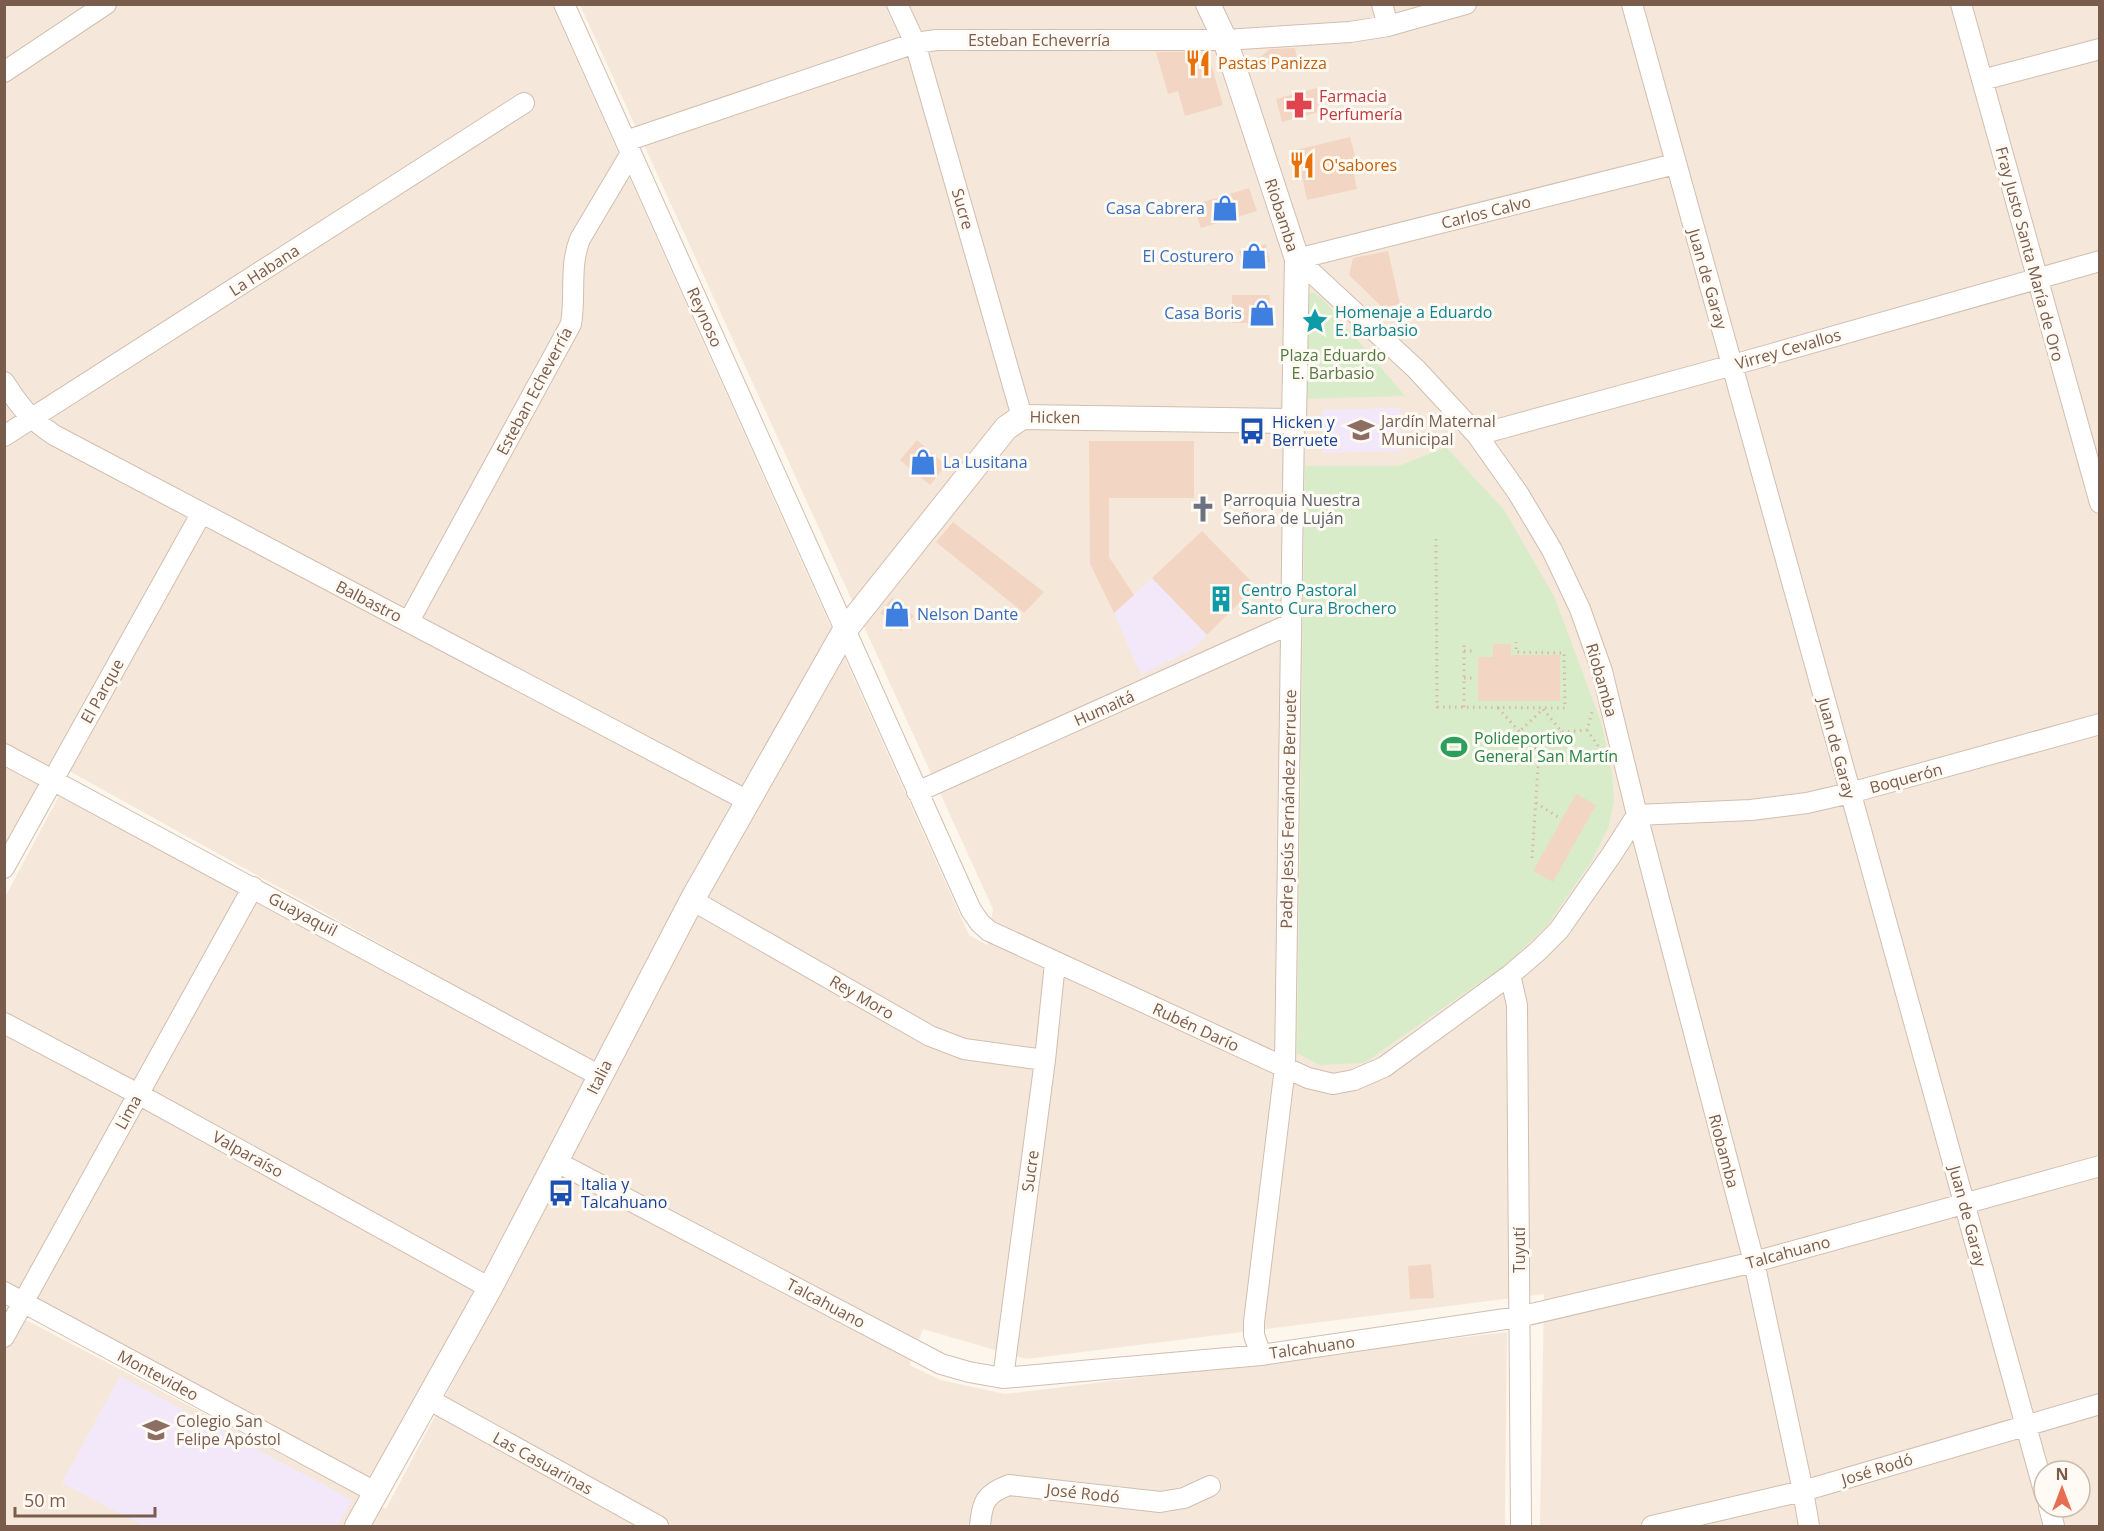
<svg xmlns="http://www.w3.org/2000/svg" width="2104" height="1531" font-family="'Open Sans',sans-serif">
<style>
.residential{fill:#f5e8da;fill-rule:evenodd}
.education{fill:#f3e8fa}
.green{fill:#d8ecc9}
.building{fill:#f3d5c3}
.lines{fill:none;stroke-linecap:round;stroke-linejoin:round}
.minor-casing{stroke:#d1beb0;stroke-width:22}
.tertiary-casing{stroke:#d1beb0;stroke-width:26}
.path{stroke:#d9b8a5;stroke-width:3;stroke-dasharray:1.5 4.5;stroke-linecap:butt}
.minor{stroke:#fff;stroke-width:20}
.tertiary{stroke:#fff;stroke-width:24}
.labels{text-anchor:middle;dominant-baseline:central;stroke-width:6;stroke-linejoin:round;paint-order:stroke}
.street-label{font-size:16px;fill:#7a5c4d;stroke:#fffaf3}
.food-label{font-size:16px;fill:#c56008;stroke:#fffaf3;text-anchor:start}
.health-label{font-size:16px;fill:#be3a42;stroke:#fffaf3;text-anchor:start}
.shop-label{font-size:16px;fill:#366cbe;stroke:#fffaf3;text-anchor:end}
.culture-label{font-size:16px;fill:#0d838f;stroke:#fffaf3;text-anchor:start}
.park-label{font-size:16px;fill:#537a41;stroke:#fffaf3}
.education-label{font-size:16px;fill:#785e54;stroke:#fffaf3;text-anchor:start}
.transit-label{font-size:16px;fill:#164399;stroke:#fffaf3;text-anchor:start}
.worship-label{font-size:16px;fill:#5b616d;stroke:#fffaf3;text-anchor:start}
.leisure-label{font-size:16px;fill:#27864d;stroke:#fffaf3;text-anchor:start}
</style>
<rect width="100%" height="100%" fill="#fdf6ec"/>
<!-- residential -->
<path class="residential" d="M5,5H552L969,935L987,945L993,909L580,5H2099V1526H1540L1544,1294L1026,1359L923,1329L909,1365L941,1380L1005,1394L1507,1332L1505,1526H5V1309L386,1509L615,1074L53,762L5,849ZM2044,1471H2080V1507H2044Z
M60,794L588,1080L371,1480L5,1281L4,899Z"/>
<!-- education -->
<path class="education" d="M1400,408L1401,451L1323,453L1322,410Z
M1152,578L1207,635L1191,650L1141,675L1114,613Z
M120,1376L352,1500L338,1526H144L62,1483Z"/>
<!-- green -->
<path class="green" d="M1308,293H1314L1321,297L1405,396L1298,399Z
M1446,447L1504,510L1554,596L1601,722L1612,773L1614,800L1609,826L1591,862L1548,924L1508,963L1364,1063L1319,1065L1297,1053L1305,466H1399Z"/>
<!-- building -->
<path class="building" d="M1295,48L1297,59L1250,69L1249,66L1270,49Z
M1156,52H1201L1209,57L1223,105L1185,116L1178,91L1168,94Z
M1317,88L1323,111L1282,122L1276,99Z
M1350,137L1357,163L1352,165L1357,189L1307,200L1302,176L1298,177L1292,151Z
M1249,188L1257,211L1201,228L1193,205Z
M1266,244L1270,262L1243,268L1239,251Z
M1388,251L1400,304L1383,308L1349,275L1353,258Z
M1232,295H1270V323H1232Z
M917,440L946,465L930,485L900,460Z
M1089,441H1194V498H1109V557L1134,595L1114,613L1090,564Z
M953,522L1044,592L1024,613L936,542Z
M1202,531L1256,586L1207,635L1152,578Z
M892,598L914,616L901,631L880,613Z
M1493,644H1511V655H1560V701H1478V657H1493Z
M1576,794L1596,805L1553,882L1533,871Z
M1431,1264L1434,1298L1410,1299L1408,1266Z"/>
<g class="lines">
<!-- minor casing -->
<g class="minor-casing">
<path id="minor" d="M564,4L971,910L980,923L989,931L1308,1078L1333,1084L1354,1080L1384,1067L1510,975L1537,952L1559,930L1612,854L1637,815
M897,4L915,43L1022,417
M1382,4L1388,26
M1632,4L2044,1491
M1961,4L2100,503
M4,72L106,4
M1982,80L2100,49
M626,141L915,43L937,40H1225L1350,32L1388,26L1466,4
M1297,259L1416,369L1477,435L1518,493L1552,550L1580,609L1602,671L1637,815L1754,1262L1803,1491L1809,1526
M1297,259L1675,164
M4,382C20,407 29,418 54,435L748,801
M1477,435L1733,365L2100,261
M4,436L524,103
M409,621L571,324C576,295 569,267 580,239L631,153
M4,754L600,1076
M917,792L1290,624
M1637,815L1751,810L1807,803L1850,793L2100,724
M4,868L201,514
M692,900L930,1036L964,1049L1045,1060
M1510,975L1517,1005L1521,1526
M4,1023L138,1094L490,1288
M555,1161L941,1364L969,1372L1003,1378L1261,1355L1519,1317L1754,1262L2100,1166
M4,1292L375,1492
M4,1337L253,887
M1261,1355L1254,1335V1322L1285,1067L1294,421
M1003,1378L1045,1060L1055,963
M428,1399L658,1526
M2049,1507L2054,1526
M980,1526C982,1502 985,1494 1009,1485L1160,1502L1184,1498L1210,1486
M1652,1526L1803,1491L2100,1404"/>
</g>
<!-- tertiary casing -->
<g class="tertiary-casing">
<path id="tertiary" d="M357,1526L490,1288L692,900L845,630L1006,428L1022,417L1294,421L1297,259L1225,40L1208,4"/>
</g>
<!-- path -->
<path class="path" d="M1436,539L1437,707L1565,708L1564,653L1516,652V642
M1464,651H1474
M1464,678H1474
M1464,707V644
M1498,708L1539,753L1562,732L1543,709L1520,731
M1587,730L1601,750
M1562,732L1587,730L1592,712
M1536,803L1561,819
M1532,858L1539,753"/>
<!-- minor -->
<use href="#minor" class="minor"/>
<!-- tertiary -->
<use href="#tertiary" class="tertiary"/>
</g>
<!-- icons -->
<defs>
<g id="restaurant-bare" transform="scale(2.07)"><path d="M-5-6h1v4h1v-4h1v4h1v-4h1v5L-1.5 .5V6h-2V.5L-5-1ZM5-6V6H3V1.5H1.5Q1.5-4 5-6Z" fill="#e8710a" stroke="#fffaf3" stroke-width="2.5" paint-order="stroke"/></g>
<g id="pharmacy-bare" transform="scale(2.07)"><path d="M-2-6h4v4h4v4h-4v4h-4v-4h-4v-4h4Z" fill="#e0444e" stroke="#fffaf3" stroke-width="2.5" paint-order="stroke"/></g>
<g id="shop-bare" transform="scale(2.07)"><path d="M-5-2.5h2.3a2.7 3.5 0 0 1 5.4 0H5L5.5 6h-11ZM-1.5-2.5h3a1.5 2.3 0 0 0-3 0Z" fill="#3f7fe0" stroke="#fffaf3" stroke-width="2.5" paint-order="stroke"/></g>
<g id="sight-bare" transform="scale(2.07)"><path d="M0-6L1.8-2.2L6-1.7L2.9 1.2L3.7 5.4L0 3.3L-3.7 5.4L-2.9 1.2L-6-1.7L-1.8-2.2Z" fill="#0f9aa8" stroke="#fffaf3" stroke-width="2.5" paint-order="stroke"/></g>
<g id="school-bare" transform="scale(2.07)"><path d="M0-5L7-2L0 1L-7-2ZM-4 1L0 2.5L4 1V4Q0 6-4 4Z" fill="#8d6e63" stroke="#fffaf3" stroke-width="2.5" paint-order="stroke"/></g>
<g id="bus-bare" transform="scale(2.07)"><path d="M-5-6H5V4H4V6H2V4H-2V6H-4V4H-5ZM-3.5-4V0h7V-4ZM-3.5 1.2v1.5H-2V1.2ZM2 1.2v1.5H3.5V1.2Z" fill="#1a4fb4" stroke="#fffaf3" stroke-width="2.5" paint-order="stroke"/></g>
<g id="church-bare" transform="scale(2.07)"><path d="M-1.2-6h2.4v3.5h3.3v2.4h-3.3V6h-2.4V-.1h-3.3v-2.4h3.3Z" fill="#6b7280" stroke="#fffaf3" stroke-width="2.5" paint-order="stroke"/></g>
<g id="building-bare" transform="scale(2.07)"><path d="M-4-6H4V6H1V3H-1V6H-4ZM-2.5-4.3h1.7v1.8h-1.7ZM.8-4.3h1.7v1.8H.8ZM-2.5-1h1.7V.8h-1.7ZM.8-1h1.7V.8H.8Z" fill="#0f9aa8" stroke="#fffaf3" stroke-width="2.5" paint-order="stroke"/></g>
<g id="stadium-bare" transform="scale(2.07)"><path d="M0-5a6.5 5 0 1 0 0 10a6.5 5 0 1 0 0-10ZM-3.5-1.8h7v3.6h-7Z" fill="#2e9e5b" stroke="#fffaf3" stroke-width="2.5" paint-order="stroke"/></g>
</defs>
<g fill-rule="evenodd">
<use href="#restaurant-bare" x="1198" y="63"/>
<use href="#pharmacy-bare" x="1299" y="105"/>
<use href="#restaurant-bare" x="1302" y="165"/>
<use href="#shop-bare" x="1225" y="208"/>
<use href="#shop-bare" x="1254" y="256"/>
<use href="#shop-bare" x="1262" y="313"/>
<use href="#sight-bare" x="1315" y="321"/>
<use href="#school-bare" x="1361" y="430"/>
<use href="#bus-bare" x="1252" y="431"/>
<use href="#shop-bare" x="923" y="462"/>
<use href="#church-bare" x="1203" y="509"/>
<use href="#building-bare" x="1221" y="599"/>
<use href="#shop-bare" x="897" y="614"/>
<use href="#stadium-bare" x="1454" y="747"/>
<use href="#bus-bare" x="561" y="1193"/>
<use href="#school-bare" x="156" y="1430"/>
</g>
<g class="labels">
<!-- street labels -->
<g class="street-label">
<text x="1039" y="40">Esteban Echeverría</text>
<text transform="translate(963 209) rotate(74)">Sucre</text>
<text transform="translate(1486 212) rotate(-14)">Carlos Calvo</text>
<text transform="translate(1282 215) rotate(72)">Riobamba</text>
<text transform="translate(2030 254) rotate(75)">Fray Justo Santa María de Oro</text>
<text transform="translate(264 270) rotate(-33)">La Habana</text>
<text transform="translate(1708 279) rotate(74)">Juan de Garay</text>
<text transform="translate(705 317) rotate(66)">Reynoso</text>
<text transform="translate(1788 349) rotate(-16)">Virrey Cevallos</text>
<text transform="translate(534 391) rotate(-62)">Esteban Echeverría</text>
<text transform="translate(1055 417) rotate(1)">Hicken</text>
<text transform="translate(369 601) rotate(27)">Balbastro</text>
<text transform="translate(1602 680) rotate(74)">Riobamba</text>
<text transform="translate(102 691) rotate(-61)">El Parque</text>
<text transform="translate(1104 708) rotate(-24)">Humaitá</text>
<text transform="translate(1837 748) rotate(75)">Juan de Garay</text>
<text transform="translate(1906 778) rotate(-15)">Boquerón</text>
<text transform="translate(1288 809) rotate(-89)">Padre Jesús Fernández Berruete</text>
<text transform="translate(303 914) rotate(28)">Guayaquil</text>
<text transform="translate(862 997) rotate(30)">Rey Moro</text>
<text transform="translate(1196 1027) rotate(25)">Rubén Darío</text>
<text transform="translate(599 1077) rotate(-63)">Italia</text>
<text transform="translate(128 1112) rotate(-61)">Lima</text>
<text transform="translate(1724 1151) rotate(75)">Riobamba</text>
<text transform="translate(248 1154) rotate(29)">Valparaíso</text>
<text transform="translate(1030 1171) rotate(-82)">Sucre</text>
<text transform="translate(1968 1216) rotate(75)">Juan de Garay</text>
<text transform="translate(1519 1250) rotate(-90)">Tuyutí</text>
<text transform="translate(1788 1252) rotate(-15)">Talcahuano</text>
<text transform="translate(826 1303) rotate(28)">Talcahuano</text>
<text transform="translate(1312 1347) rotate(-8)">Talcahuano</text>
<text transform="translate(158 1375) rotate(28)">Montevideo</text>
<text transform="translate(543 1463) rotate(29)">Las Casuarinas</text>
<text transform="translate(1877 1469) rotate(-17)">José Rodó</text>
<text transform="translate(1083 1493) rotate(6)">José Rodó</text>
</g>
<!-- food labels -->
<g class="food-label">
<text x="1218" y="63">Pastas Panizza</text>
<text x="1322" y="165">O'sabores</text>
</g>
<!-- health labels -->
<g class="health-label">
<text x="1319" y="96">Farmacia<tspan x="1319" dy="18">Perfumería</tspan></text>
</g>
<!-- shop labels -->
<g class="shop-label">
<text x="1205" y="208">Casa Cabrera</text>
<text x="1234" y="256">El Costurero</text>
<text x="1242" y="313">Casa Boris</text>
<text x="943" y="462" text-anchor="start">La Lusitana</text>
<text x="917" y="614" text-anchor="start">Nelson Dante</text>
</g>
<!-- culture labels -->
<g class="culture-label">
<text x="1335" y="312">Homenaje a Eduardo<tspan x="1335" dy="18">E. Barbasio</tspan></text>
<text x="1241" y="590">Centro Pastoral<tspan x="1241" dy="18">Santo Cura Brochero</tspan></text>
</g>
<!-- park labels -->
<g class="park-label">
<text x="1333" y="355">Plaza Eduardo<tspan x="1333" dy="18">E. Barbasio</tspan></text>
</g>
<!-- education labels -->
<g class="education-label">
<text x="1381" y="421">Jardín Maternal<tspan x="1381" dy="18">Municipal</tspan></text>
<text x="176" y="1421">Colegio San<tspan x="176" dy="18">Felipe Apóstol</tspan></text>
</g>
<!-- transit labels -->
<g class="transit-label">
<text x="1272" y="422">Hicken y<tspan x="1272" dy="18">Berruete</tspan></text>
<text x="581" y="1184">Italia y<tspan x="581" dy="18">Talcahuano</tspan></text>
</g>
<!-- worship labels -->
<g class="worship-label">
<text x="1223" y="500">Parroquia Nuestra<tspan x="1223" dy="18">Señora de Luján</tspan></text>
</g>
<!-- leisure labels -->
<g class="leisure-label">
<text x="1474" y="738">Polideportivo<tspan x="1474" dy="18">General San Martín</tspan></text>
</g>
</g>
<!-- border -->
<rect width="2104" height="1531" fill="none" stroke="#7a5c4d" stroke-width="12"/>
<!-- north arrow -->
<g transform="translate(2062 1489)"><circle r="28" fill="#fffaf3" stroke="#cabbb1" stroke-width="1.5"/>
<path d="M0-4.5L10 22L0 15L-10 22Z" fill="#e76f51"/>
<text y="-9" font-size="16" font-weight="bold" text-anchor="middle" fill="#7a5c4d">N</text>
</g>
<!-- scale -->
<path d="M15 1507v9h140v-9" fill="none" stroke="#7a5c4d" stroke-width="3"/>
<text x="24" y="1507" font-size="18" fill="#7a5c4d" stroke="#fffaf3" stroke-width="4.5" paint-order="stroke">50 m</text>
</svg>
